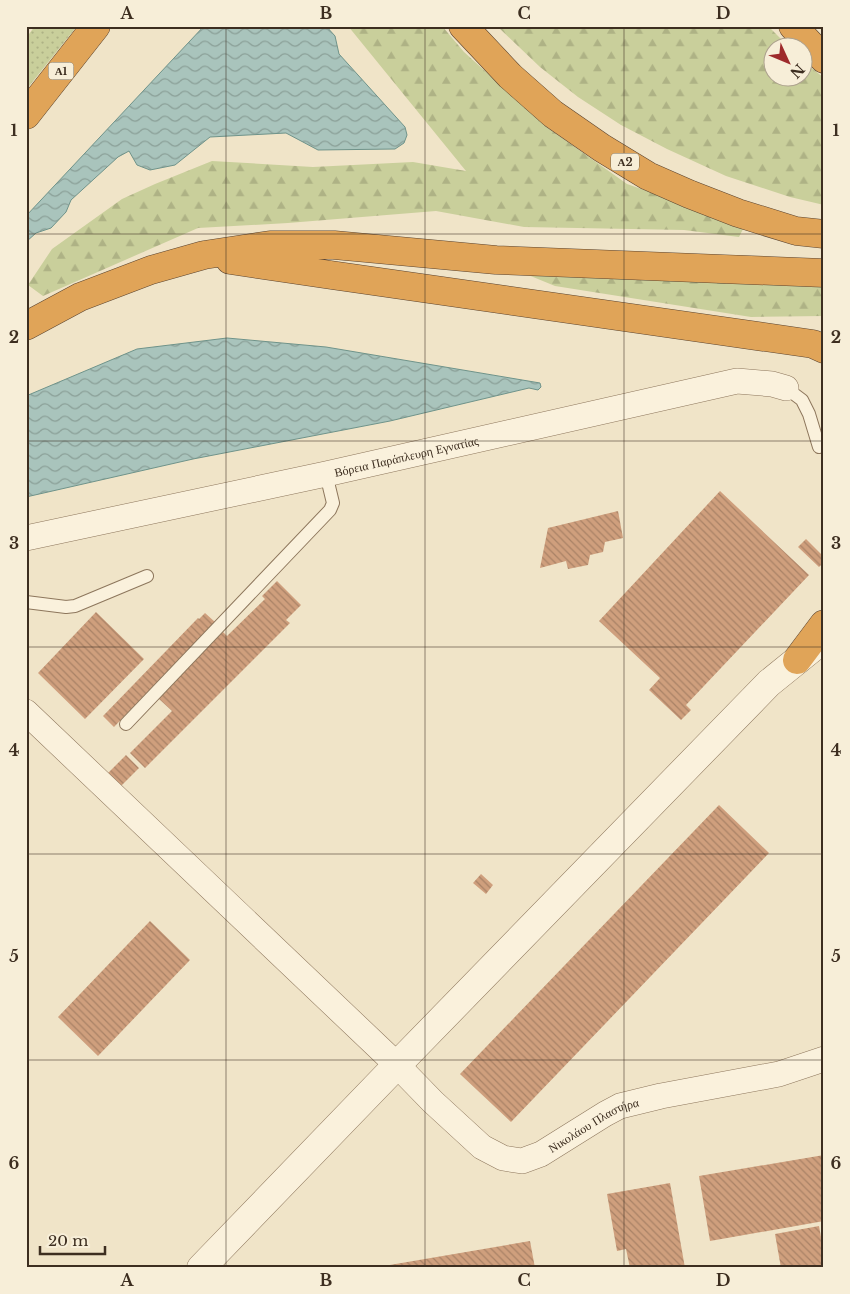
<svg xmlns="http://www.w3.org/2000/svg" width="850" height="1294" font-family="'Libre Baskerville',serif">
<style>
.green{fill:url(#green-dots)}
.forest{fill:url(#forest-firs)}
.water{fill:url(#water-waves);stroke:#6f938a}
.building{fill:url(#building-back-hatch)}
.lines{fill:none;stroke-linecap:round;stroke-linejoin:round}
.service-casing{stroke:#8d765c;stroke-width:14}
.minor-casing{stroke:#8d765c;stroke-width:26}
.tertiary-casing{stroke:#8d765c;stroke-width:29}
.motorway-casing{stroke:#5b4430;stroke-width:29}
.service{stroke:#faf1dc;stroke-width:12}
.minor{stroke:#faf1dc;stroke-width:25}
.tertiary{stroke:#faf1dc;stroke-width:28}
.motorway{stroke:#e0a458;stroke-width:28}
.grid{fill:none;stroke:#3d2e20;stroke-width:1;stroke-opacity:0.55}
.labels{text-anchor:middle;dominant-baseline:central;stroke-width:4.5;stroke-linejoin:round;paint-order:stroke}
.shield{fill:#f7eed8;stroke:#756857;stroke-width:1}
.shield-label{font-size:11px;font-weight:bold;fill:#3d2e20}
.street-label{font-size:12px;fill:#3d2e20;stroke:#f7eed8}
.neatline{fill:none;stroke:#3d2e20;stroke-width:2}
.grid-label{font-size:16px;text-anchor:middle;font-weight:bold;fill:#3d2e20}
</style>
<defs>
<pattern id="green-dots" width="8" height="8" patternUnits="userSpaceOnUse" patternTransform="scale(1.25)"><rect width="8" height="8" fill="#c9cf9b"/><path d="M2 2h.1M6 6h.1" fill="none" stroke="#aeb285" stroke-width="1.8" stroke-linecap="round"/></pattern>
<pattern id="forest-firs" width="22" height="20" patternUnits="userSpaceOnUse" patternTransform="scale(1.25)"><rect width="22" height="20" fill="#c9cf9b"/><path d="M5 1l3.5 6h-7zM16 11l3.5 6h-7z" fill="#aeb285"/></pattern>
<pattern id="water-waves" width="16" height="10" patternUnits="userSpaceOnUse" patternTransform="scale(1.25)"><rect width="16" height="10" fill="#a9c4bc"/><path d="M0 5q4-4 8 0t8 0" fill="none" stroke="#8ba098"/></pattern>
<pattern id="building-back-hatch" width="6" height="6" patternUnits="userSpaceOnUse" patternTransform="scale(1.25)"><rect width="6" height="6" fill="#cf9f7d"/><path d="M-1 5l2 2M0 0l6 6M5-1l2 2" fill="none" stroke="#a98266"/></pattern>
</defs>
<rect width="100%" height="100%" fill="#f0e4c8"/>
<!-- green -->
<path class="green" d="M35,26H77L26,90V38Z"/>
<!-- forest -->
<path class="forest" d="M348,26H442L464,52L548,128L627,184L745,225L739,237L684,230L524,227L436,211L288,223L198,228L43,296L28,285L52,249L122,199L155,184L212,161L313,167L413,162L466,171Z
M497,26H768L789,47L772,48V78H802L803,61L824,78V205L790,197L726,176L667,149L621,125L578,97L540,67Z
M516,270L638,280L755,282L824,287V316L751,317L555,286Z"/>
<!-- water -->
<path class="water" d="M204,26H326L335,36L339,54L405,127L407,135L404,143L395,149L318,150L286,133L210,137L175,165L150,170L137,165L129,151L118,157L71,200L66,212L51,228L36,233L26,242V216Z
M227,338L326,347L540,383L541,387L538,390L529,388L390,421L193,459L26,497V396L137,349Z"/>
<!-- building -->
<path class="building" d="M720,491L809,575L686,705L691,710L681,720L649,690L660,678L599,621Z
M618,511L623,538L605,542L603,552L590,555L588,565L568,569L566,561L540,568L548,528Z
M806,539L824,557V562L819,567L798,547Z
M277,581L301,605L286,620L290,623L145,768L130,753L172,711L158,698L223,632L227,636L265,599L262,596Z
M96,612L144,659L85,719L38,673Z
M205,613L215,622L114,727L103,716L198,618L199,619Z
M126,755L139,768L120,787L107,774Z
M719,805L769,853L511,1122L460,1074Z
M481,874L493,885L486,894L473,883Z
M150,921L190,960L98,1056L58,1017Z
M824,1155V1221L710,1241L699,1176Z
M670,1183L685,1268H630L626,1249L617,1251L607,1194Z
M819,1226L824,1253V1268H781L775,1234Z
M530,1241L535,1268H378V1267Z"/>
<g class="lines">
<!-- service casing -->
<g class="service-casing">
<path id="service" d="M786,388L802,400L809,414L819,447
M26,602L66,607L75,606L147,576
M126,724L330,510L333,503L326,474"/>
</g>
<!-- minor casing -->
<g class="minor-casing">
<g id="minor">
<path id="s1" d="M26,538L326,474L737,381L772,384L786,388"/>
<path id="s2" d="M26,712L397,1065L433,1102L482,1147L503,1158L522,1161L541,1154L605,1114L620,1106L661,1096L779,1074L824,1059"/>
</g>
</g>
<!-- tertiary casing -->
<g class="tertiary-casing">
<path id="tertiary" d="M201,1268L397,1065L769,683L816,645"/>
</g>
<!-- motorway casing -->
<g class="motorway-casing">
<path id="motorway" d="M463,26L510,76L553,114L602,148L648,176L689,194L738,213L796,231L824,234
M793,26L824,59
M26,115L96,26
M230,260L331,275L813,344L824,349
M26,326L80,297L151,270L204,255L270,245H334L496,260L824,273
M797,660L824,624"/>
</g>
<!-- service -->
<use href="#service" class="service"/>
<!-- minor -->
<use href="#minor" class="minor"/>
<!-- tertiary -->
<use href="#tertiary" class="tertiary"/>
<!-- motorway -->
<use href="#motorway" class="motorway"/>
</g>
<!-- grid -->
<path class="grid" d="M226,26V1268M425,26V1268M624,26V1268M26,234H824M26,441H824M26,647H824M26,854H824M26,1060H824"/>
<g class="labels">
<!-- shield labels -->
<g class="shield">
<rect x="48.5" y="62.5" width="25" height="17" rx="4"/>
<rect x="611" y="153.5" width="28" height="17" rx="4"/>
</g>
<g class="shield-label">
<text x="61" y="71">Α1</text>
<text x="625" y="162">Α2</text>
</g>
<!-- street labels -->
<g class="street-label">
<text stroke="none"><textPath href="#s1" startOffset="389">Βόρεια Παράπλευρη Εγνατίας</textPath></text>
<text stroke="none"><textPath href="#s2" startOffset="754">Νικολάου Πλαστήρα</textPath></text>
</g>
</g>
<!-- border -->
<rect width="850" height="1294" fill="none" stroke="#f7eed8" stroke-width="55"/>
<!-- north arrow -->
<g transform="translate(788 62) rotate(134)"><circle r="24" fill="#f7eed8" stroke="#ada18e"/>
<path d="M0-4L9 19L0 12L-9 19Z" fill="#9e2a2b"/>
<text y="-8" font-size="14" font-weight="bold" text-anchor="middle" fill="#3d2e20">N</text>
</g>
<!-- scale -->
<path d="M40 1246v8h65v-8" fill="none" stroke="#3d2e20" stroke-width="2.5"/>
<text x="48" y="1246" font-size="15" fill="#3d2e20" stroke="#f7eed8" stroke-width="4" paint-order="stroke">20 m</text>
<rect x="28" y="28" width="794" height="1238" class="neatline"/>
<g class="grid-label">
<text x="127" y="19">A</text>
<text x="326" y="19">B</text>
<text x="524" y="19">C</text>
<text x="723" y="19">D</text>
<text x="14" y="136">1</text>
<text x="836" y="136">1</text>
<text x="14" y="343">2</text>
<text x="836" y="343">2</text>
<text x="14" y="549">3</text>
<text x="836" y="549">3</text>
<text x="14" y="756">4</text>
<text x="836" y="756">4</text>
<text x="14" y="962">5</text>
<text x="836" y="962">5</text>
<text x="14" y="1169">6</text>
<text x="836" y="1169">6</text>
<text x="127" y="1286">A</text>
<text x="326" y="1286">B</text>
<text x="524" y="1286">C</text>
<text x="723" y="1286">D</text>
</g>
</svg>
